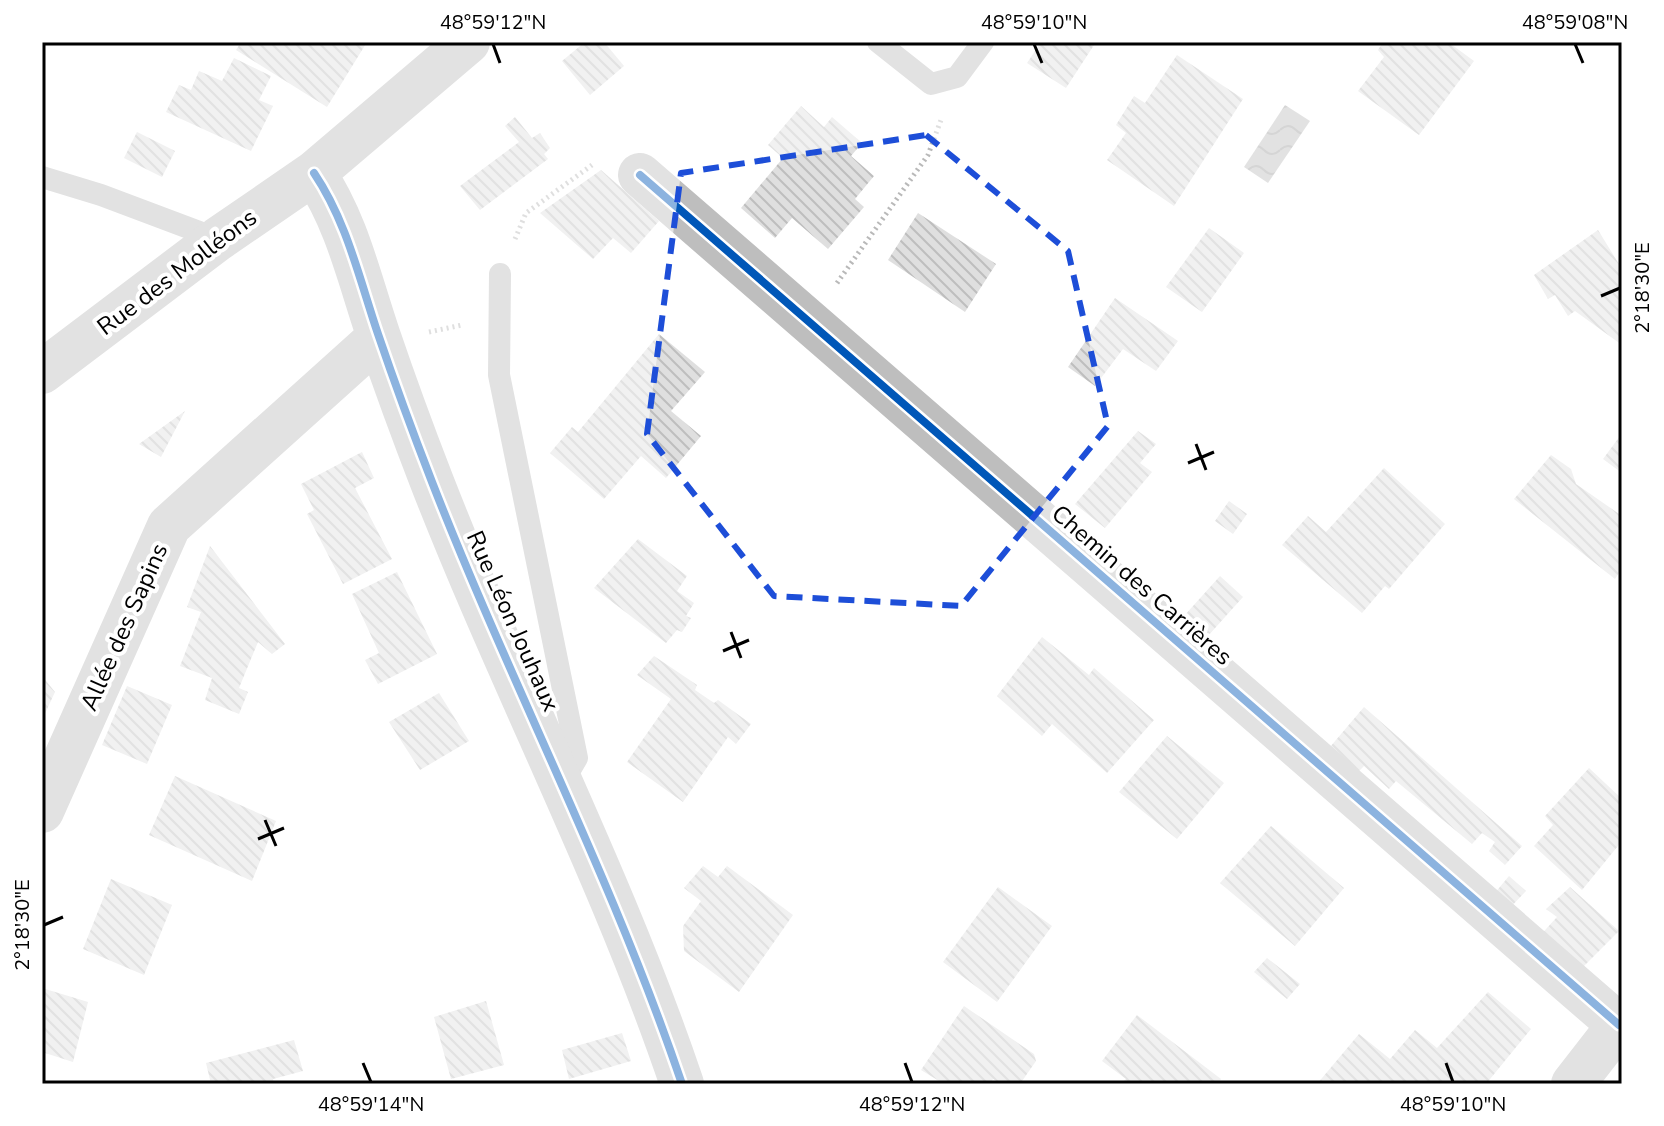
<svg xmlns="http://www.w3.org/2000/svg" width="1664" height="1126" font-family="'Nunito Sans',sans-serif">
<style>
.water{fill:url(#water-waves)}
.building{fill:url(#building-back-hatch)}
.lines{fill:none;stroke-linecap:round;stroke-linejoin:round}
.path{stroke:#b9b9b9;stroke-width:5;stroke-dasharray:2 4;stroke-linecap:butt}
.service{stroke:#bebebe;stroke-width:22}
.minor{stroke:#bebebe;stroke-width:44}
.cycleway-casing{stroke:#fff;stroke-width:13}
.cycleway{stroke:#0057b8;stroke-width:8}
.marked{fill:none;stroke:#1d4ed8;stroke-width:6;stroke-dasharray:16 10;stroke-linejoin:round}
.ticks{fill:none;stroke:#000;stroke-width:3}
.labels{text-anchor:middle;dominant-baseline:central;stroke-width:8;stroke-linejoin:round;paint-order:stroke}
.street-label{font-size:24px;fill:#000;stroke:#fff}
.neatline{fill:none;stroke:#000;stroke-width:3}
.ticks-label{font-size:20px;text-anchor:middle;fill:#000}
</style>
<defs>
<pattern id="water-waves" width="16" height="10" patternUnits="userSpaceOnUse" patternTransform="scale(2)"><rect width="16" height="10" fill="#bfbfbf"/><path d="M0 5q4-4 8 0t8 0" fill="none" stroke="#a2a2a2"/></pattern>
<pattern id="building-back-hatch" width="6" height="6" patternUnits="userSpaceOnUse" patternTransform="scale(2)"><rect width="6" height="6" fill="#dfdfdf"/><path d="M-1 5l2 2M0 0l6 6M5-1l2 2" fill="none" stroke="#bebebe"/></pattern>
</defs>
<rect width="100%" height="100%" fill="#fff"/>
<!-- water -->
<path class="water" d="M1285,105L1310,121L1268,183L1244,167Z"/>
<!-- building -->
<path class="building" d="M241,42H367L327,107L236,50Z
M585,42H604L624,66L590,95L562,61Z
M1041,42H1096L1066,88L1027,63Z
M1383,42H1448L1474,61L1419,135L1358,91L1384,57L1378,50Z
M1177,55L1243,99L1174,206L1107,160L1126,133L1116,125L1134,96L1145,103Z
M234,58L271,76L259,100L273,106L251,151L166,112L179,85L191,90L199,71L222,81Z
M801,106L824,127L832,117L862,143L851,156L874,176L855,199L864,207L828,249L792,218L775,238L741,208L783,158L768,145Z
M515,117L532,138L540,133L550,148L544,154L548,159L480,210L460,186L519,142L505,126Z
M137,132L175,151L162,177L124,158Z
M601,170L659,221L631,253L613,238L593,259L540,213Z
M918,213L996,264L965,312L888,260Z
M1209,228L1244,253L1202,312L1166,287Z
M1598,230L1622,269V345L1575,311L1568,316L1555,295L1548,299L1534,275Z
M1115,298L1178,341L1156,371L1123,349L1095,386L1068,367Z
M659,334L705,372L671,411L701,436L666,478L641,456L604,499L550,453L572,427L578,432Z
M185,411L161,457L139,444Z
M1138,431L1156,444L1140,463L1152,472L1105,528L1075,504Z
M1620,436L1622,437V473L1603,459Z
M362,452L374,478L355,488L392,559L343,584L307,514L314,510L301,484Z
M1551,455L1571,469L1576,484L1622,516V568L1615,579L1514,499Z
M1384,468L1445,524L1389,589L1385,586L1362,613L1282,545L1308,516L1326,532Z
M1229,501L1247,514L1233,534L1215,521Z
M638,539L687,576L677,591L694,603L686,616L691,618L682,632L677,630L666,643L594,588Z
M210,546L285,644L272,654L258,642L239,688L248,692L239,714L205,700L212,678L180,666L201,612L187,607Z
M397,572L437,654L378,684L365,660L379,653L352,594Z
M1220,576L1243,597L1207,637L1184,616Z
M1042,637L1089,675L1094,668L1154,720L1107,773L1052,724L1042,736L997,696Z
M654,656L697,685L695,690L714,703L718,700L751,724L736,744L728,737L683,802L627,762L671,699L637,675Z
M42,676L55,692L42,720Z
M127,686L172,705L147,764L102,745Z
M439,693L469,741L420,770L389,722Z
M1364,707L1522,846L1505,865L1489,851L1495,842L1482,833L1472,844L1396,781L1389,789L1364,766L1358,772L1330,747Z
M1167,736L1224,783L1177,839L1119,792Z
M1589,768L1622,799V841L1582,890L1534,846L1553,825L1545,816Z
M175,776L276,821L252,881L149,835Z
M1271,826L1344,888L1295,946L1220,883Z
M703,866L718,877L727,866L793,915L739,992L684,951L683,926L701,901L684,888Z
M1509,876L1526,891L1505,913L1489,900Z
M111,879L172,905L144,975L83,949Z
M998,887L1052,926L997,1002L943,962Z
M1570,887L1619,931L1576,974L1536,940L1557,917L1546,909Z
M1267,958L1300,984L1287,999L1254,972Z
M42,988L88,1002L73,1062L42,1052Z
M1488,992L1531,1029L1486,1084H1317L1359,1034L1390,1059L1415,1030L1437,1048Z
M486,1001L504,1065L451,1079L434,1017Z
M964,1006L1034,1054L1036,1061L1020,1084H1002L993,1079L990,1084H944L921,1070Z
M1137,1015L1221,1079L1218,1084H1121L1126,1079L1102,1061Z
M622,1033L631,1061L569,1079L562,1050Z
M294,1040L303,1071L273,1079L274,1084H211L206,1063Z"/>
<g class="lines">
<!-- path -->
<path class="path" d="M515,239L526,213L592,165
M837,283L928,155L941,120
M429,332L462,325"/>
<!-- service -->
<path class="service" d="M878,42L931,84L957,77L983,42
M42,177L101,195L218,239
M500,274L499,375L577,758L563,782"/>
<!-- minor -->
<path class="minor" d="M314,173C347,222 359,278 378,334C395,384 413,433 432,482C511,685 612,877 682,1084
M640,175L1619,1025
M42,372L218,239L314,173L468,42
M42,811L169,526L379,337
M1573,1084L1622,1021"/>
<!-- cycleway casing -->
<g class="cycleway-casing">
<path id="cycleway" d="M314,173C347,222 359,278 378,334C395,384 413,433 432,482C511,685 612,877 682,1084
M640,175L1619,1025"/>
</g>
<!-- cycleway -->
<use href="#cycleway" class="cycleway"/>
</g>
<!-- marked area -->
<path d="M0 0H1664V1126H0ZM926,135L1068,251L1108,426L961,606L774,596L647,434L681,173Z" fill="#fff" fill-opacity=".55" fill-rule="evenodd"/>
<path class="marked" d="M926,135L1068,251L1108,426L961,606L774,596L647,434L681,173Z"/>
<!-- ticks -->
<path class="ticks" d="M493,44L500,63M1034,44L1042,63M1575,44L1583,63M1601,296L1620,288M1196,444L1206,470M1188,463L1214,452M731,632L741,658M723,651L749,640M265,820L276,846M258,839L284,828M44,925L63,917M363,1063L371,1082M905,1063L912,1082M1446,1063L1453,1082"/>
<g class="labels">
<!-- street labels -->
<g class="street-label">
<text transform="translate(177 272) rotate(-37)">Rue des Molléons</text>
<text transform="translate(1142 585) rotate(41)">Chemin des Carrières</text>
<text transform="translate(513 621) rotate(66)">Rue Léon Jouhaux</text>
<text transform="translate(124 627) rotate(-66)">Allée des Sapins</text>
</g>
</g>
<!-- border -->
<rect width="1664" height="1126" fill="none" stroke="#ffffff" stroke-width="88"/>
<rect x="44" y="44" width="1576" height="1038" class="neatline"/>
<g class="ticks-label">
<text x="493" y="29">48°59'12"N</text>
<text x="1034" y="29">48°59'10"N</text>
<text x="1575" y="29">48°59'08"N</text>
<text transform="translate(1642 288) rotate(-90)" y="7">2°18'30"E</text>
<text transform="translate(22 925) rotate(-90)" y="7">2°18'30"E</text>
<text x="371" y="1111">48°59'14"N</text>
<text x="912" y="1111">48°59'12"N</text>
<text x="1453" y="1111">48°59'10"N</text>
</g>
</svg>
